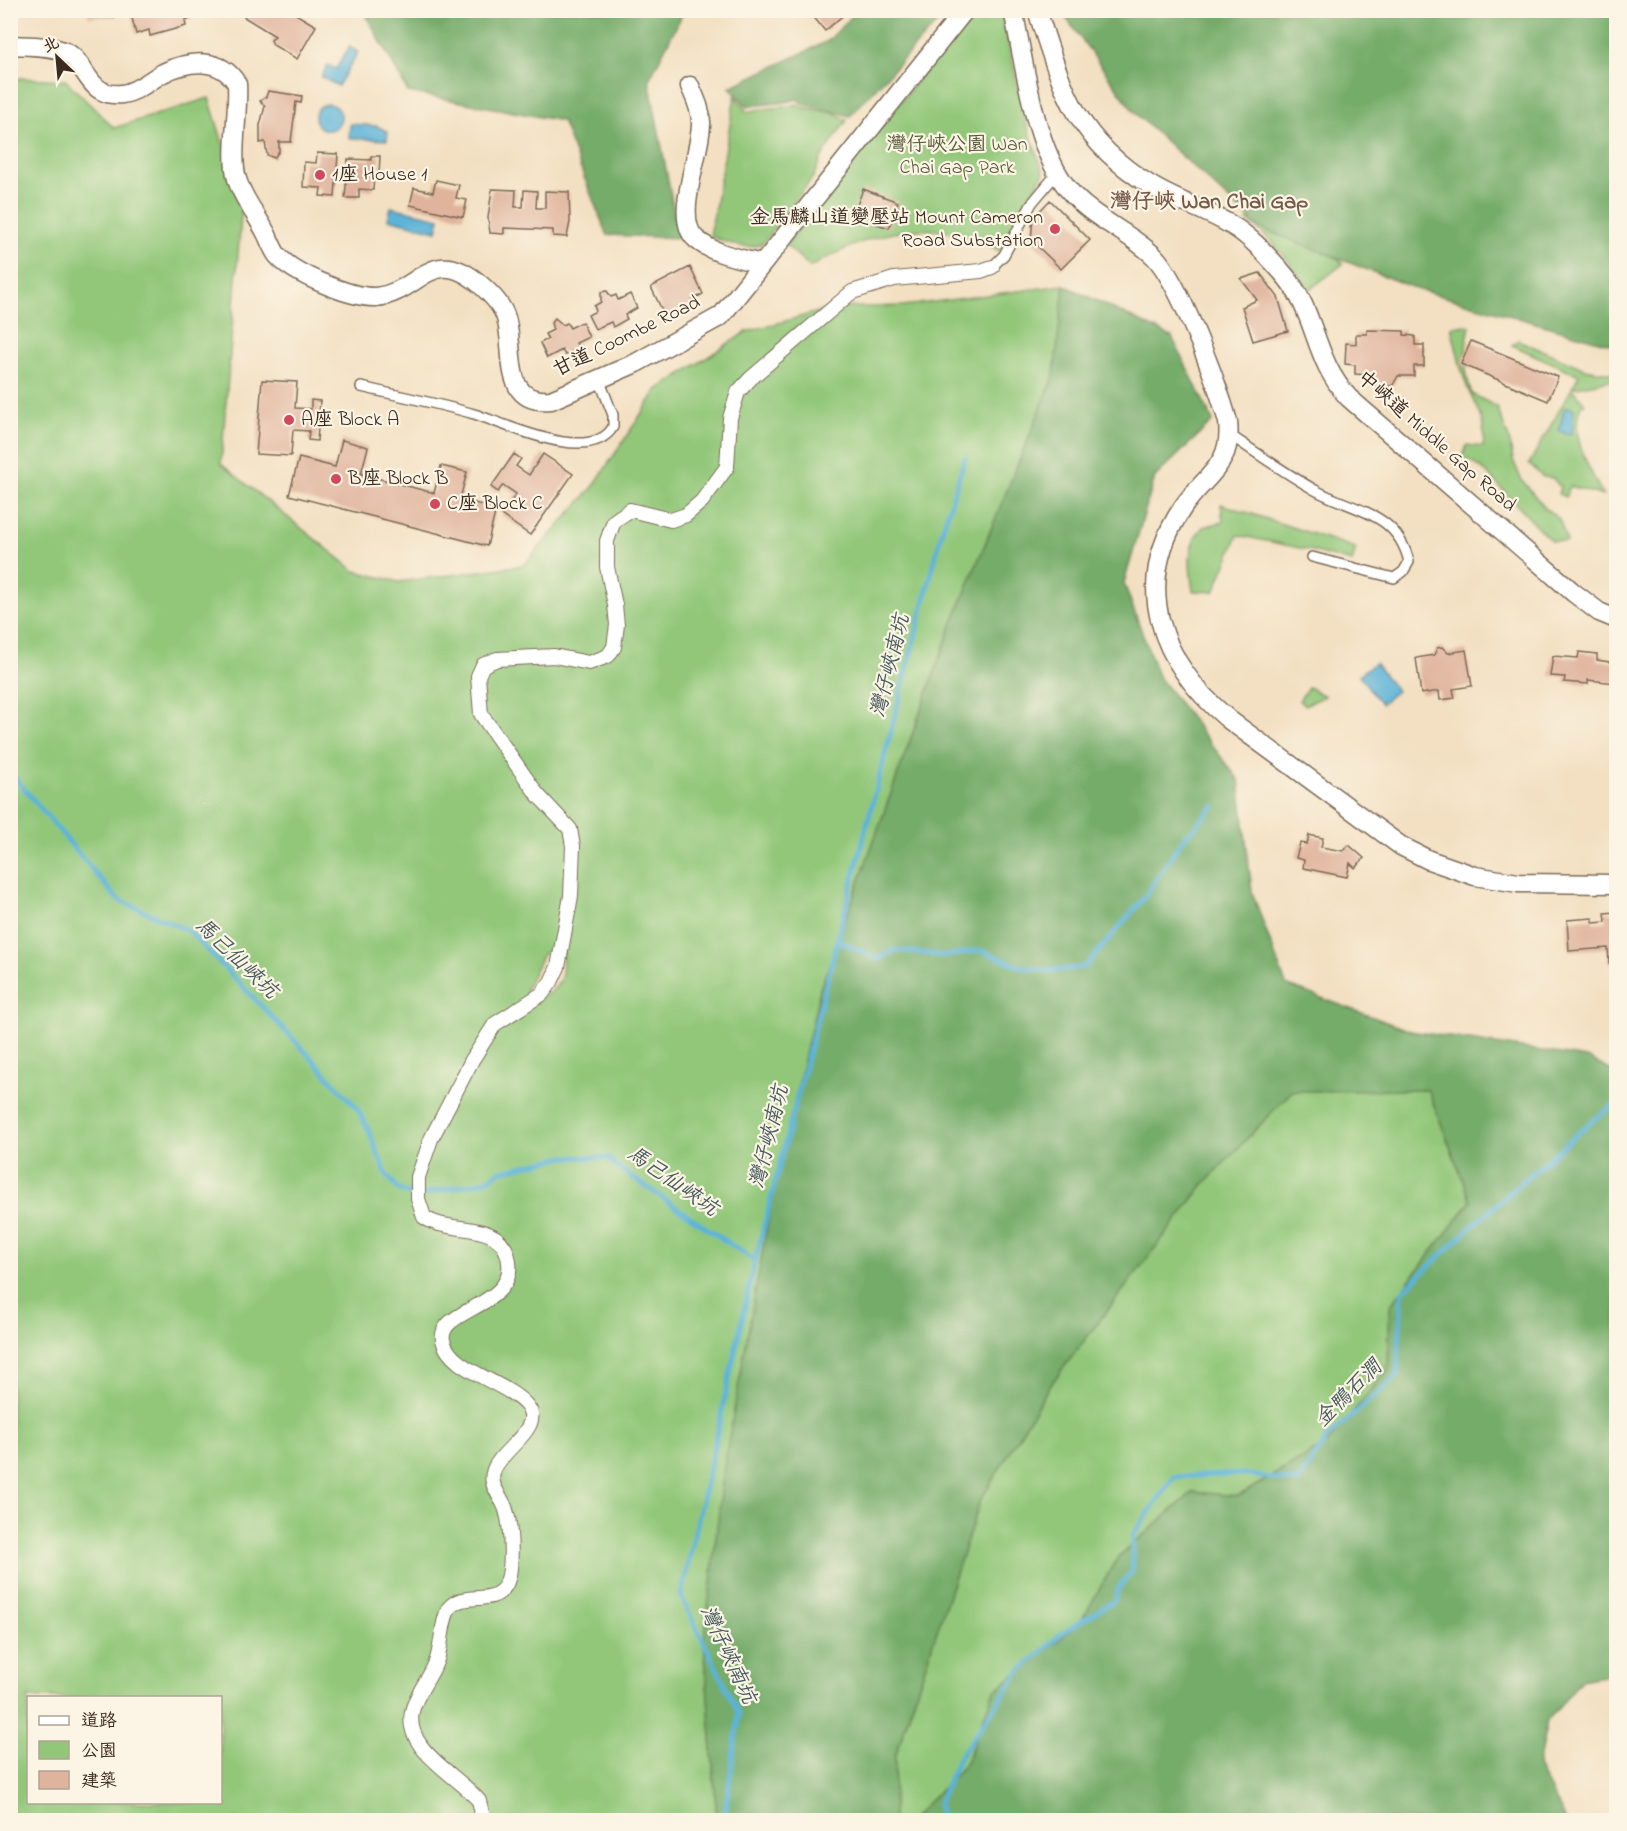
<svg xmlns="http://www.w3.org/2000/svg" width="1627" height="1831" font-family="'Indie Flower','LXGW WenKai TC',sans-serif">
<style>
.green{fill:#92c779;stroke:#66784c;stroke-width:1.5;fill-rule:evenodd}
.forest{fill:#75ac69;stroke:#586b44;stroke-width:1.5}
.water{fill:#5bb3d8;stroke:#4b6e7b;stroke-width:1.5}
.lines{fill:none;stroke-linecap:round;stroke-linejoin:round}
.stream{stroke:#5bb3d8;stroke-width:5}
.building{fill:#e0b39c}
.service-casing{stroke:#7b6a57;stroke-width:12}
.pedestrian-casing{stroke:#7b6a57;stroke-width:16}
.minor-casing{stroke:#7b6a57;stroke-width:21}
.service{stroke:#fff;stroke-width:9}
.pedestrian{stroke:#fff;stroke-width:14}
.minor{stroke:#fff;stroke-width:18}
.poi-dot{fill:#d1495b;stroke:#fcf5e5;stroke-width:2}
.labels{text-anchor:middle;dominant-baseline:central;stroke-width:4.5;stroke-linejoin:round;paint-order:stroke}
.park-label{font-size:20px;fill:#555939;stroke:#fcf5e5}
.poi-label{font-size:20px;fill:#3b2a1e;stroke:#fcf5e5;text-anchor:start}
.street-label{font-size:20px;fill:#3b2a1e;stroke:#fcf5e5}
.water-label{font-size:21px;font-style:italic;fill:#465a5f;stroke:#fcf5e5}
.quarter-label{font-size:22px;font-weight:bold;fill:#755a4a;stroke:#fcf5e5}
</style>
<rect width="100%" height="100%" fill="#fcf5e5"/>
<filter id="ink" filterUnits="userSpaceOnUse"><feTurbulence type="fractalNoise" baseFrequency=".0167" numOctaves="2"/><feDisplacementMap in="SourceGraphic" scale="12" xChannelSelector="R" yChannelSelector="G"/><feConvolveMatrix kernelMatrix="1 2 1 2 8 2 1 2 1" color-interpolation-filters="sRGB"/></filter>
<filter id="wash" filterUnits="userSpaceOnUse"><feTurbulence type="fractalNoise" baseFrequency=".008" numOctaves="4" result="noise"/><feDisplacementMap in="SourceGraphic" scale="24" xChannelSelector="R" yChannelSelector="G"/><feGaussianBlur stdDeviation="1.35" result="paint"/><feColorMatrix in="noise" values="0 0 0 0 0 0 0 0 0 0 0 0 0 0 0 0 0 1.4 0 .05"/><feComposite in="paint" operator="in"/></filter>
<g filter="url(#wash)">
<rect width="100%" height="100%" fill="#f3e0c2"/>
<!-- green -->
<path class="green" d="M973,11H1001L1027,126L1044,173L1000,251C986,245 972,237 958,234C905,220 855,242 810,267L786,245Z
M20,78L65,80L114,128L209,98L242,205L221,464L355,571L399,582L524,565L593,487L657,390L746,332L832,308L903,306L1064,285L1054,376L951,627L820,990L771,1204L704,1642L717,1820H11V83ZM555,950L562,954C565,984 558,987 534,1003L526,989L543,954ZM28,1698H220V1802H28Z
M735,96L747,112C767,106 778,110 798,104L801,107L834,113L847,120L821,158L814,176L763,243C746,252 727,242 710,236Z
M1279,192L1343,264L1309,290C1292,265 1272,237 1247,221Z
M1467,325L1470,326C1464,350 1463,370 1472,394L1497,407L1509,439L1513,460L1521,479L1545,508L1559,519L1567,542L1552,541L1545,535L1486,472L1468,459L1460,463L1467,445L1483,447C1488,420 1473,405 1465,381C1459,364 1456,345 1451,327Z
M1518,340L1585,369L1616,374V382L1610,380L1572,388L1579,375L1512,345Z
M1571,390L1576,392L1585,404L1581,405C1568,436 1590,469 1603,496L1570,486L1566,497L1558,494L1560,487L1553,478L1543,477L1529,464Z
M1221,504L1356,548L1352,562L1309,550L1238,535L1214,592L1193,591C1190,569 1185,545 1203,527L1223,522Z
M1308,687L1325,696L1305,705L1299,701Z
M1428,1090L1471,1201L1390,1306L1388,1369L1327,1444L1238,1496L1193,1492L1118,1557L1080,1623L994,1691L966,1763L911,1820H893L895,1757L980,1501L1048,1388L1204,1184L1292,1091Z"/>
<!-- forest -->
<path class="forest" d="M364,11H684L649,80L679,238L607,235L562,121L408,92Z
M857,11H948L850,116L803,104L797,99C780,105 765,103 747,107L730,87L828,41Z
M1061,11H1616V346L1417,289L1260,228L1135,113Z
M1064,285L1172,337L1213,421L1155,477L1124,583L1158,676L1239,780L1252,892L1286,985L1411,1031L1587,1058L1616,1073V1674L1581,1680L1547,1721L1538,1766L1566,1820H911L966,1763L994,1691L1080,1623L1118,1557L1193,1492L1239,1496L1327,1444L1388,1369L1390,1306L1471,1201L1428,1090L1292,1091L1204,1184L1048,1388L980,1501L895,1757L893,1820H717L704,1642L724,1466L771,1204L820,990L951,627L1054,376Z"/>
<!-- water -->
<path class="water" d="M349,47L358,52L338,86L321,77L328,65L336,69Z
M315 117a13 13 0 1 1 26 0a13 13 0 1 1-26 0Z
M350,124L377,126L388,132L387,140L349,138Z
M391,207L440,218L437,231L388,219Z
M1568,407L1574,409L1572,433L1565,434L1559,430L1564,409Z
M1375,663L1397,691L1381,704L1359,675Z"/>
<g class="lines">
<!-- stream -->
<path class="stream" d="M10,772L117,899L189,931L302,1048L357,1108L368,1129L386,1174L399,1190L412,1195
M837,940L878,959L895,950L946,956L980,950L1021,967L1049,971L1085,967L1144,898L1180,843L1214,806
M423,1194L486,1181L500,1171L565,1157L609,1158L616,1166L755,1261
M724,1820L739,1714L681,1596L755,1261L943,528L965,458
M943,1820L938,1805L957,1761L1019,1672L1061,1634L1115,1600L1119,1587L1132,1572L1133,1535L1174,1477L1244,1474L1298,1482L1327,1438L1397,1376L1402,1292L1471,1227L1593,1120L1616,1104"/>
</g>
<g id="blocks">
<!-- building -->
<path class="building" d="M87,10H114L115,17H88Z
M130,10H196L197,17L185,20L186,26L150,36L149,30L136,34Z
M248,10H289L316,26L297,59L273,45L271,40L275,36L244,17Z
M808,10H849L825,31Z
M268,91L302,96L301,103L296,102L291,142H279V151L274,158L267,155L265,142L260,143V125L265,106L260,101L266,97Z
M317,153L338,154L335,197L320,196L321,188L303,187L304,162L316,163Z
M371,156H380L379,175H374L373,190L359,189V198H345L348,159L371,160Z
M436,180L459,185L456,198L467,200L463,217L410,205L414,188L433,192Z
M492,189L516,190L515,207H523L524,190L537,191L536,208H545V191L569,192L570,222L567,237L553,236V230L504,228V234L490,233L488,218Z
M863,189L898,202L889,228L853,216Z
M1050,200L1090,240L1061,269L1031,240L1033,218Z
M690,267L703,294L692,300L690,306L664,314L651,287Z
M1260,273L1278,297L1288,331L1253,341L1242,307L1257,300L1241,279Z
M607,291L611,297L616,295L618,300L630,294L637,308L625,315L627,319L613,327L611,322L595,329L588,315L596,311L594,306L601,302V292Z
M555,318L563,325L567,323L570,328L582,322L589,337L576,343L579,348L565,355L562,350L547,358L540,343L548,339L545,334L553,330L551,323Z
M1367,330L1404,331V335L1415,336V345H1424V366H1414V376H1398L1393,385L1385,388L1374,385L1368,375L1355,374V365L1345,364L1346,343L1356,344V334H1367Z
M1471,341L1558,377L1548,401L1461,364Z
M262,380L297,382L295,408L311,409V400L320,401L317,441L308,440L309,431L293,430L291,456L256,454Z
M342,440L368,447L361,474L434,493L441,466L467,472L460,499L496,509L487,546L289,495L299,458L335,467Z
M514,454L521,459L516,466L529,475L543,454L573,474L530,535L501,515L516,494L503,485L498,492L491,487Z
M1442,647L1448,653L1466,650L1472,686L1453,689L1455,698L1440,700L1439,691L1421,694L1416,658L1434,655L1437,648Z
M1579,652L1597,654V660L1616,663V683L1588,680V684L1564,682L1565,677L1550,676L1553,656L1578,658Z
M1309,835L1323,838L1321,847L1343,851L1349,845L1364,858L1355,868L1350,863L1347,877L1303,868L1304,860L1296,858L1300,843L1307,844Z
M1616,912V962L1609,963L1608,948L1569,951L1567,920L1593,918V923L1606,922L1605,913Z"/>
</g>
</g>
<g filter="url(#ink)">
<use href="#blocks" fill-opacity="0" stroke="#7b6a57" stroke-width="1.5"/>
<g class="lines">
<!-- service casing -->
<g class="service-casing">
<path id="service" d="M992,267L1004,255L1032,203L1058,172
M361,387C399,396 437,403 474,414C504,423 590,466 613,427V415L599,379
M1230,435C1258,454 1285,473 1315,490C1353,511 1397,511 1409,562L1403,572L1394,578L1312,557"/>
</g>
<!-- pedestrian casing -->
<g class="pedestrian-casing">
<path id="pedestrian" d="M478,1820L482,1813L479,1801C459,1775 400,1749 413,1708C418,1691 430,1678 436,1662C443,1644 440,1625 449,1608C464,1590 492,1607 505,1586C514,1572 511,1526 506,1510C503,1498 489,1486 493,1473C497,1451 546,1428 527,1406C508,1382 449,1371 443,1340C437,1307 525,1307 507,1253C496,1220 448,1235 424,1217L418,1199V1177L431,1139L472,1060L495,1024L542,994L551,982L558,967L571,896L573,846L570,829L537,794L481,714L478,676L483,665L497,659L554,656L589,663L608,656L614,647L617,625L615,605L607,567V541L614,521L630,510L671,520L686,515L702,501L727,467L730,418L738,392L751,378L852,292L894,279L981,271L992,267"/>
</g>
<!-- minor casing -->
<g class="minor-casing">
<path id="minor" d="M1013,10C1025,64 1033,145 1068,189C1091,218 1128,231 1154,256C1179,281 1218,385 1228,422C1233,466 1205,475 1183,507C1130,586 1161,663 1228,719L1401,846L1429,860L1475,876L1518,883L1616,884
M1037,10C1062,88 1075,139 1150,185C1175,201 1205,209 1231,225C1250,236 1267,255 1281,271C1318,311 1312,359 1349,398L1574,593L1599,612L1616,619
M10,45C27,46 50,45 66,52C88,64 87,98 122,94C137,92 150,80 163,73C189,60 221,57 237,84C239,111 230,156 237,179C242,197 256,214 265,231C269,238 272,248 277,255C293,274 351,298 376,297C420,293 432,241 482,286C492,295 502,305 506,318C516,350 500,405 551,400L636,363L721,316L965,10
M690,86C695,98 701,109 701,122C702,152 672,218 696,239C713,254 740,258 761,264"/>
</g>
<!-- service -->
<use href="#service" class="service"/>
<!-- pedestrian -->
<use href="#pedestrian" class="pedestrian"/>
<!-- minor -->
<use href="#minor" class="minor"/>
</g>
</g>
<!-- markers -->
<g class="poi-dot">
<circle cx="320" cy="175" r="6"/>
<circle cx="1055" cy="229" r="6"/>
<circle cx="289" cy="420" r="6"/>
<circle cx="336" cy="479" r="6"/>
<circle cx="435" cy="504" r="6"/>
</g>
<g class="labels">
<!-- park labels -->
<g class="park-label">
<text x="957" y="145">灣仔峽公園 Wan<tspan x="957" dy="23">Chai Gap Park</tspan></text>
</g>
<!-- poi labels -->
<g class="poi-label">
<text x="332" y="175">1座 House 1</text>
<text x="1043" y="218" text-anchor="end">金馬麟山道變壓站 Mount Cameron<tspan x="1043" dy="23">Road Substation</tspan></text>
<text x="301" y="420">A座 Block A</text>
<text x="348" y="479">B座 Block B</text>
<text x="447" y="504">C座 Block C</text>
</g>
<!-- street labels -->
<g class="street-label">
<text transform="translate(627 337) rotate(-26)">甘道 Coombe Road</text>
<text transform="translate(1436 442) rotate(41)">中峽道 Middle Gap Road</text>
</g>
<!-- water labels -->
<g class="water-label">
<text transform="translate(891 666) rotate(-76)">灣仔峽南坑</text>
<text transform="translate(236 959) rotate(44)">馬己仙峽坑</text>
<text transform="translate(770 1137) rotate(-76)">灣仔峽南坑</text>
<text transform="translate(672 1182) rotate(35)">馬己仙峽坑</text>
<text transform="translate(1349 1394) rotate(-45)">金鴨石澗</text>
<text transform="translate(727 1655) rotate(65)">灣仔峽南坑</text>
</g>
<!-- quarter labels -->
<g class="quarter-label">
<text x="1209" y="203">灣仔峽 Wan Chai Gap</text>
</g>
</g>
<!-- margin -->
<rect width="1627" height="1831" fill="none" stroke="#fcf5e5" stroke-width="36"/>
<!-- legend -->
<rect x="27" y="1696" width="195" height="108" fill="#fcf5e5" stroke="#afa495" stroke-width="1.5"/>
<rect x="39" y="1716" width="30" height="9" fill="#ffffff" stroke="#afa495" stroke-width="1.5"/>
<text x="81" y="1726" font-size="18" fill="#3b2a1e">道路</text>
<rect x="39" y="1741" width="30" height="18" fill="#92c779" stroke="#afa495" stroke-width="1.5"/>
<text x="81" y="1756" font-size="18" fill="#3b2a1e">公園</text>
<rect x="39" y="1771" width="30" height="18" fill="#e0b39c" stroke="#afa495" stroke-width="1.5"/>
<text x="81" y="1786" font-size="18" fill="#3b2a1e">建築</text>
<!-- north arrow -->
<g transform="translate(57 57) rotate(334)" stroke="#fcf5e5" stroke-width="4.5" paint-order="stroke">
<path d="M0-4.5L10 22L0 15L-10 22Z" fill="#3b2a1e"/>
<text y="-9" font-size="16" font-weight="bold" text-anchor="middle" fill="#3b2a1e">北</text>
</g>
</svg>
